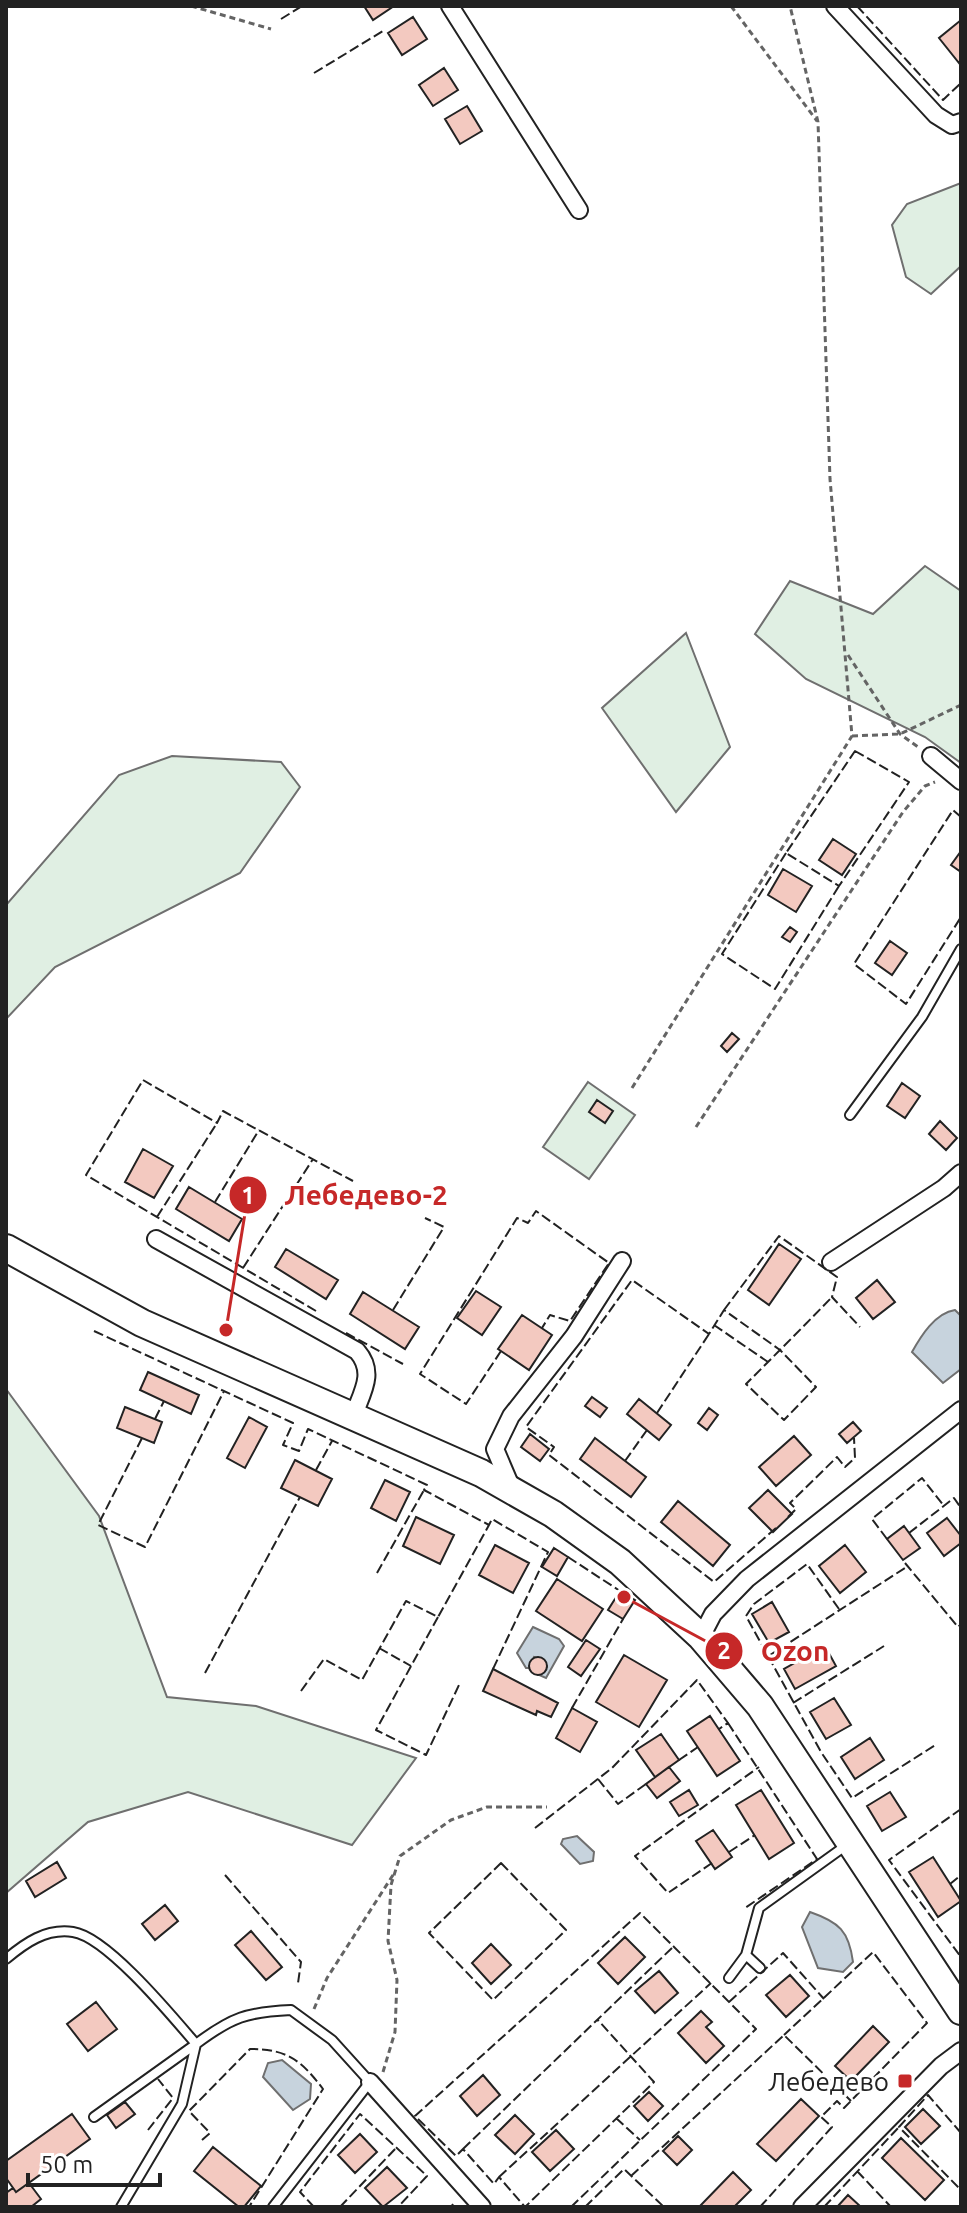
<svg xmlns="http://www.w3.org/2000/svg" width="967" height="2213" font-family="Ubuntu,sans-serif">
<style>
.green{fill:#e0efe3;stroke:#6f6f6f;stroke-width:2}
.water{fill:#c7d3dd;stroke:#6f6f6f;stroke-width:2}
.building{fill:#f3c9c0;stroke:#222;stroke-width:2}
.lines{fill:none;stroke-linecap:round;stroke-linejoin:round}
.lane-casing{stroke:#222;stroke-width:12}
.street-casing{stroke:#222;stroke-width:20}
.primary-casing{stroke:#222;stroke-width:30}
.path{stroke:#646464;stroke-width:3;stroke-dasharray:6 4;stroke-linecap:butt}
.lane{stroke:#fff;stroke-width:8}
.street{stroke:#fff;stroke-width:16}
.primary{stroke:#fff;stroke-width:26}
.fence{stroke:#222;stroke-width:2;stroke-dasharray:10 4;stroke-linecap:butt}
.poi-dot{fill:#c62828;stroke:#fff;stroke-width:3}
.labels{text-anchor:middle;dominant-baseline:central;stroke-width:6;stroke-linejoin:round;paint-order:stroke}
.poi-label{font-size:26px;fill:#222;stroke:#fff;text-anchor:end}
.leader{fill:none;stroke:#c62828;stroke-width:3}
.callout-dot{fill:#c62828;stroke:#fff;stroke-width:3}
.mark-label{font-size:24px;text-anchor:middle;font-weight:bold;fill:#fff}
.callout-label{font-size:28px;text-anchor:middle;font-weight:bold;fill:#c62828;stroke:#fff;stroke-width:6;stroke-linejoin:round;paint-order:stroke}
</style>
<rect width="100%" height="100%" fill="#fff"/>
<!-- green -->
<path class="green" d="M961,183V266L931,294L906,277L892,225L907,204Z
M925,566L961,591V763L925,737L806,679L755,634L790,581L873,614Z
M686,633L730,747L676,812L602,708Z
M172,756L281,762L300,787L240,873L55,967L6,1019V905L119,775Z
M588,1082L635,1115L589,1179L543,1147Z
M6,1389L99,1516L167,1697L256,1706L416,1758L352,1845L188,1792L88,1822L6,1893Z"/>
<!-- water -->
<path class="water" d="M955,1310L961,1316V1369L943,1383L912,1352C921,1336 935,1313 955,1310Z
M533,1627L559,1639L564,1646L546,1678L539,1675L547,1667L543,1659L534,1657L529,1668H526L517,1653Z
M577,1836L594,1852L593,1861L580,1864L561,1844L563,1839Z
M810,1912C839,1922 849,1931 853,1962L843,1972L818,1968L802,1927Z
M282,2060L311,2084L310,2099L293,2110L263,2077L268,2063Z"/>
<!-- building -->
<path class="building" d="M364,6H394L373,20Z
M413,17L427,39L402,55L388,33Z
M961,20V61L959,63L939,38Z
M444,68L458,90L433,106L419,85Z
M467,106L482,131L460,144L445,119Z
M833,839L856,854L842,875L819,860Z
M961,851V872L951,865Z
M783,869L812,886L796,912L768,895Z
M790,927L797,932L790,942L782,937Z
M890,941L907,953L892,975L875,963Z
M732,1033L739,1039L727,1052L721,1046Z
M902,1083L920,1096L905,1118L887,1106Z
M597,1100L613,1111L605,1123L589,1112Z
M940,1121L957,1138L946,1150L929,1134Z
M143,1149L173,1166L154,1198L125,1182Z
M189,1187L242,1219L229,1241L176,1209Z
M779,1244L801,1259L769,1305L748,1290Z
M286,1249L338,1280L326,1299L275,1267Z
M877,1280L895,1302L873,1319L856,1298Z
M476,1291L501,1307L482,1335L457,1318Z
M363,1292L419,1327L405,1349L350,1314Z
M522,1315L552,1335L529,1370L498,1349Z
M148,1372L199,1395L191,1414L140,1390Z
M592,1397L607,1408L600,1417L585,1406Z
M639,1399L671,1425L659,1440L627,1414Z
M125,1407L162,1422L154,1443L117,1428Z
M709,1408L718,1415L707,1430L698,1423Z
M249,1417L267,1427L245,1468L227,1458Z
M853,1422L861,1431L847,1443L839,1434Z
M530,1434L549,1449L540,1461L521,1447Z
M794,1436L811,1455L776,1486L759,1467Z
M595,1438L646,1477L631,1497L580,1459Z
M295,1460L332,1479L318,1506L281,1488Z
M385,1480L410,1492L396,1521L371,1508Z
M768,1490L792,1514L773,1532L749,1508Z
M678,1501L730,1545L713,1566L661,1522Z
M416,1517L454,1535L440,1564L403,1546Z
M947,1518L961,1536V1543L944,1556L927,1533Z
M904,1526L920,1548L903,1560L887,1539Z
M495,1545L529,1563L513,1593L479,1575Z
M845,1545L866,1572L840,1593L819,1566Z
M554,1548L568,1557L557,1576L542,1567Z
M557,1579L603,1609L582,1641L536,1611Z
M620,1591L635,1600L623,1619L608,1610Z
M772,1602L789,1632L769,1643L752,1614Z
M586,1640L600,1649L581,1676L568,1667Z
M825,1646L836,1666L795,1689L784,1669Z
M624,1655L667,1680L639,1727L596,1702Z
M529 1666a9 9 0 1 1 18 0a9 9 0 1 1-18 0Z
M493,1669L558,1703L551,1717L537,1711L536,1715L483,1691Z
M834,1698L851,1725L826,1739L810,1712Z
M572,1708L597,1722L580,1752L556,1738Z
M710,1716L740,1761L717,1776L687,1731Z
M661,1734L679,1760L655,1777L636,1750Z
M870,1738L884,1760L855,1779L841,1757Z
M669,1767L680,1781L657,1798L646,1784Z
M689,1790L698,1805L679,1816L670,1802Z
M761,1790L794,1843L769,1859L736,1805Z
M890,1792L906,1817L882,1831L867,1806Z
M713,1830L732,1857L715,1869L696,1841Z
M933,1857L961,1901L938,1917L909,1872Z
M57,1862L66,1878L35,1897L26,1881Z
M165,1905L178,1921L155,1940L142,1924Z
M251,1931L282,1967L266,1980L235,1945Z
M625,1937L645,1957L618,1984L598,1963Z
M491,1944L511,1965L491,1984L472,1963Z
M659,1971L678,1993L655,2013L635,1991Z
M790,1975L809,1996L786,2017L766,1995Z
M96,2002L117,2029L88,2051L67,2024Z
M701,2011L712,2022L706,2027L724,2046L706,2063L678,2033Z
M873,2026L889,2042L851,2081L835,2066Z
M483,2075L500,2095L477,2116L460,2096Z
M649,2092L663,2106L648,2121L634,2106Z
M801,2099L819,2116L776,2161L757,2144Z
M125,2102L135,2114L116,2128L107,2115Z
M923,2109L940,2126L921,2144L905,2127Z
M72,2114L90,2139L16,2192L6,2178V2161Z
M515,2115L534,2134L515,2154L495,2135Z
M556,2130L574,2149L550,2171L532,2152Z
M360,2134L377,2152L355,2173L338,2155Z
M678,2136L692,2150L677,2165L663,2151Z
M901,2138L944,2180L925,2200L882,2158Z
M213,2147L261,2186L244,2207H239L194,2171Z
M387,2167L407,2188L383,2207L365,2188Z
M733,2172L751,2190L734,2207H699Z
M29,2183L41,2199L31,2207H6V2193L13,2188L16,2192Z
M848,2195L861,2207H837Z"/>
<g class="lines">
<!-- lane casing -->
<g class="lane-casing">
<path id="lane" d="M850,1115L922,1017L961,949
M746,1955L760,1968
M6,1959C25,1943 46,1928 73,1932C107,1937 172,2016 196,2044C232,2017 247,2012 291,2010L332,2040L370,2082L273,2207
M729,1978L746,1955L759,1908L848,1844
M94,2117L196,2044L182,2104L121,2207"/>
</g>
<!-- street casing -->
<g class="street-casing">
<path id="street" d="M450,6L579,210
M835,6L936,115L952,125L961,122
M931,756L961,781
M156,1239L357,1351C376,1373 362,1392 353,1417
M831,1262L944,1188L961,1173
M512,1489L495,1449L511,1416L574,1336L622,1261
M701,1637L713,1614L747,1579L961,1410
M370,2082L482,2207
M802,2207L941,2066L961,2051"/>
</g>
<!-- primary casing -->
<g class="primary-casing">
<path id="primary" d="M6,1248L142,1323L481,1473L553,1514L620,1562L701,1637L760,1706L961,2011"/>
</g>
<!-- path -->
<path class="path" d="M191,6L271,29
M731,6L817,121
M848,655L900,734L918,747
M852,736L900,734L961,705
M632,1088L852,736L830,479L818,122L790,6
M696,1127L903,812L925,786L935,782
M314,2009L327,1978L393,1875
M383,2072L395,2032L397,1980L388,1941L391,1885L400,1856L451,1820L487,1807H547"/>
<!-- lane -->
<use href="#lane" class="lane"/>
<!-- street -->
<use href="#street" class="street"/>
<!-- primary -->
<use href="#primary" class="primary"/>
<!-- fence -->
<path class="fence" d="M857,6L943,100L961,83
M281,19L302,6
M314,73L383,31
M855,751L909,782L839,886L786,853Z
M961,817L953,810L854,964L906,1004L961,917
M786,853L722,954L775,989L839,886
M215,1202L259,1130
M157,1217L217,1123
M243,1268L313,1159
M393,1310L444,1227L425,1218
M724,1310L779,1236L837,1277L832,1297L860,1327
M316,1311L86,1175L143,1080L217,1123L223,1111L353,1181
M714,1325L768,1362
M94,1331L293,1423L283,1445L299,1451L308,1429L427,1485L424,1490L489,1525L492,1519L548,1552L493,1669
M346,1333L403,1364
M501,1351L466,1404L420,1374L517,1218L528,1223L536,1211L609,1263L570,1321L550,1315L542,1328
M657,1413L709,1334
M155,1419L164,1401
M142,1438L98,1525L145,1547L224,1391
M625,1461L647,1430
M316,1470L332,1441
M788,1517L796,1509L790,1503L837,1457L845,1467L855,1458L854,1438
M776,1528L714,1582L549,1455L554,1447L526,1427L632,1280L709,1334L724,1310L780,1350L816,1387L784,1420L746,1384C775,1355 804,1326 832,1297
M909,1533L954,1498L961,1508
M887,1539L872,1519L922,1478L944,1506
M568,1557L620,1591
M905,1563L958,1627L961,1624
M377,1573L424,1490
M839,1609L807,1564L754,1604L746,1616L821,1752L852,1798L937,1744
M438,1617L376,1730L426,1755L459,1685
M379,1648L411,1666
M767,1657L908,1566
M205,1673L300,1497
M301,1691L324,1659L362,1680L406,1601L438,1617L489,1525
M793,1703L884,1646
M572,1708L623,1619
M728,1723L817,1859L745,1908
M679,1760L698,1747
M598,1779L618,1804L646,1784
M961,1809L889,1860L961,1957
M535,1828L612,1768L697,1680L728,1723L719,1729
M729,1852L755,1835
M501,1863L566,1930L493,2000L429,1933Z
M712,1863L668,1893L635,1856L759,1767
M225,1875L301,1962L298,1983
M950,1884L961,1875
M729,2002L783,1953L824,1999
M616,2118L640,2140
M148,2130L173,2098L158,2079
M961,2133L928,2095L899,2127L961,2190
M202,2140L210,2133L189,2111L250,2049C287,2049 301,2060 323,2089L249,2207
M463,2149L674,1946
M857,2171L891,2207
M631,2176L784,2035L851,2101
M499,2177L711,1983
M314,2207L300,2192L360,2114L427,2176L398,2207
M340,2207L396,2148
M451,2207L453,2204
M571,2207L756,2029L640,1913L415,2116L456,2156L463,2149L494,2184L499,2177L525,2207L654,2082L597,2019
M585,2207L624,2169L664,2207
M760,2207L832,2127L821,2117L837,2101L844,2108L927,2023L873,1952L784,2035
M824,2207L899,2127"/>
</g>
<!-- markers -->
<rect class="poi-dot" x="897" y="2073" width="16" height="16" rx="4"/>
<g class="labels">
<!-- poi labels -->
<g class="poi-label">
<text x="889" y="2081">Лебедево</text>
</g>
</g>
<!-- callouts -->
<path class="leader" d="M226 1330L248 1195M624 1597L724 1651"/>
<g class="callout-dot">
<circle cx="226" cy="1330" r="8"/>
<circle cx="624" cy="1597" r="8"/>
<circle cx="248" cy="1195" r="20"/>
<circle cx="724" cy="1651" r="20"/>
</g>
<g class="mark-label">
<text x="248" y="1204">1</text>
<text x="724" y="1659">2</text>
</g>
<g class="callout-label">
<text x="366" y="1205">Лебедево-2</text>
<text x="795" y="1661">Ozon</text>
</g>
<!-- border -->
<rect width="967" height="2213" fill="none" stroke="#222222" stroke-width="16"/>
<!-- scale -->
<path d="M28 2173v12h132v-12" fill="none" stroke="#222222" stroke-width="4"/>
<text x="40" y="2173" font-size="24" fill="#222222" stroke="#ffffff" stroke-width="6" paint-order="stroke">50 m</text>
</svg>
